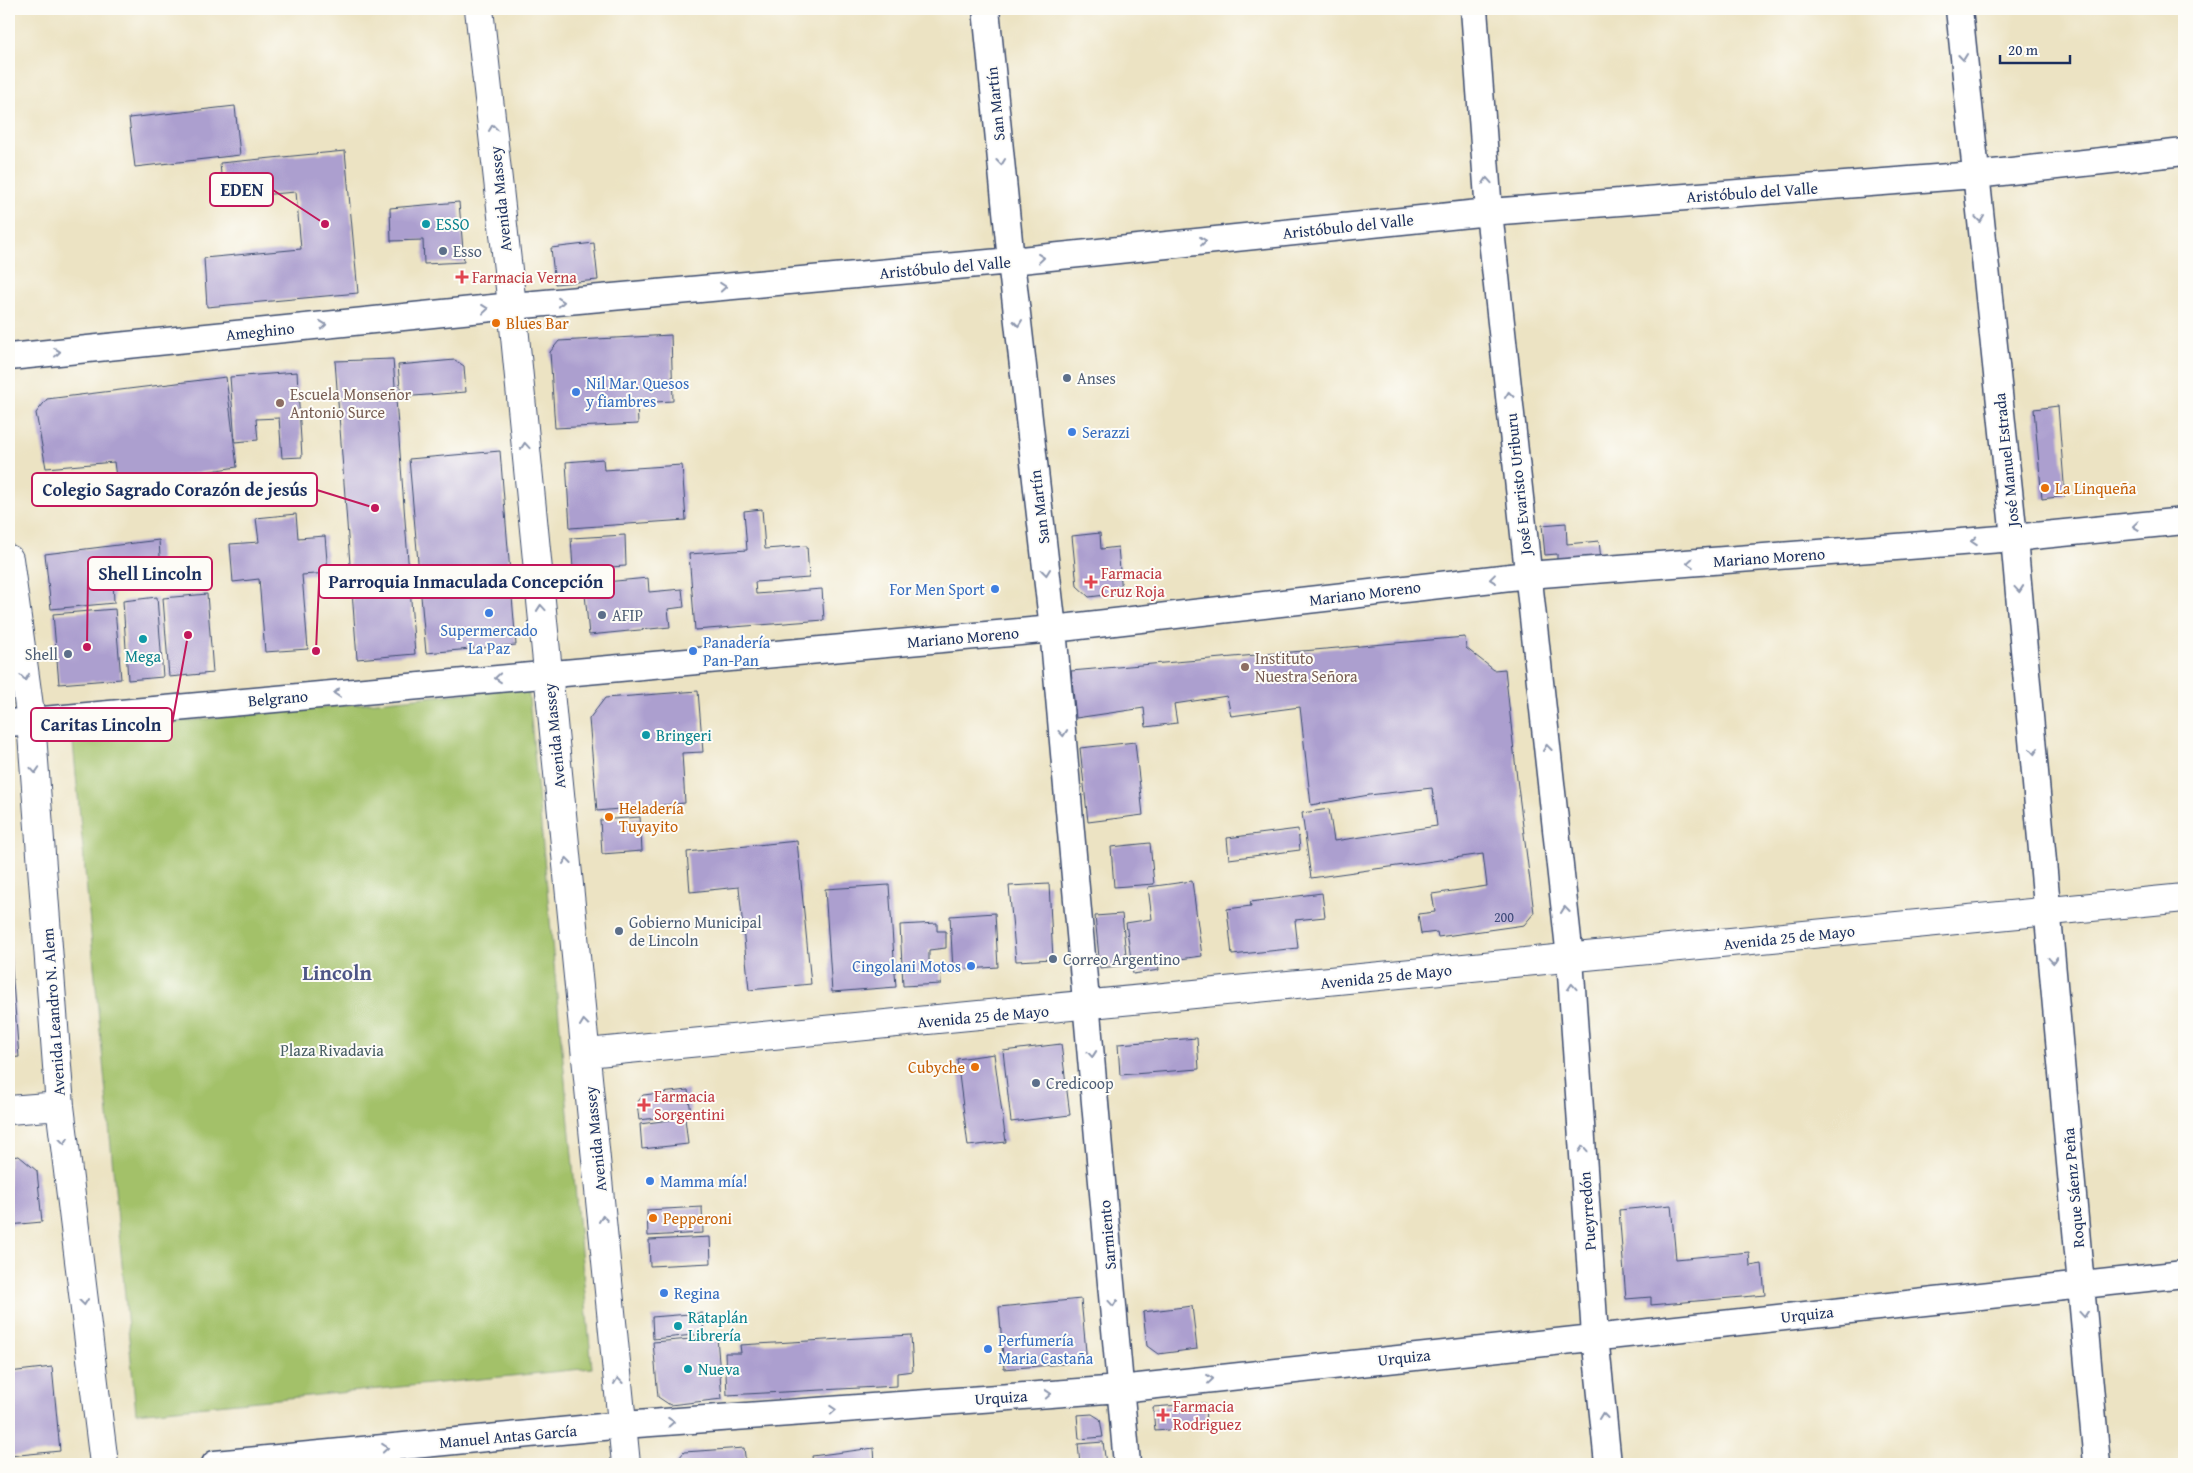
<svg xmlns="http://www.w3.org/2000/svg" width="2193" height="1473" font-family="'Gentium Book Plus',serif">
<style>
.green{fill:#a3c169;stroke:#5f7864}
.building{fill:#ac9fcf}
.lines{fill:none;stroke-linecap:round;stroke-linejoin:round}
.street-casing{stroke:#3a4a6d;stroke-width:29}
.secondary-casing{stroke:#3a4a6d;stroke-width:30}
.street{stroke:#fff;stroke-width:26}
.secondary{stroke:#fff;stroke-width:28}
.oneway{stroke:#8d97ae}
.culture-dot{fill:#0f9aa8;stroke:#fdfcf7;stroke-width:2}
.service-dot{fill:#5c6f8a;stroke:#fdfcf7;stroke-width:2}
.health-dot{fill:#e0444e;stroke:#fdfcf7;stroke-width:2}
.food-dot{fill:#e8710a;stroke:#fdfcf7;stroke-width:2}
.shop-dot{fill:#3f7fe0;stroke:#fdfcf7;stroke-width:2}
.education-dot{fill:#8d6e63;stroke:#fdfcf7;stroke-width:2}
.labels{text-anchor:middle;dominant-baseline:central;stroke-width:4;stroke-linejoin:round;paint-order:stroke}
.number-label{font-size:14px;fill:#3f4b7a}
.street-label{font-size:16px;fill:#1b2f5e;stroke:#fdfcf7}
.culture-label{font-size:16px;fill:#0d838f;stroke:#fdfcf7;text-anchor:start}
.service-label{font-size:16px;fill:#4e5e75;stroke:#fdfcf7;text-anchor:start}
.health-label{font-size:16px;fill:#be3a42;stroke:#fdfcf7;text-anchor:start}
.food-label{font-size:16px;fill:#c56008;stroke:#fdfcf7;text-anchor:start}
.shop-label{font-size:16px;fill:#366cbe;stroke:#fdfcf7;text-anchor:start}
.education-label{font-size:16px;fill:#785e54;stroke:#fdfcf7;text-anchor:start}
.park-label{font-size:16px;fill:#445b61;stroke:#fdfcf7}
.district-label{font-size:21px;font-weight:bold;fill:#4e5686;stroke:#fdfcf7}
.leader{fill:none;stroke:#c2185b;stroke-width:2}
.callout-dot{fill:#c2185b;stroke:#fdfcf7;stroke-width:2}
.callout{fill:#fdfcf7;stroke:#c2185b;stroke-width:2}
.callout-label{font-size:18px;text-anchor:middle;font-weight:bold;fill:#1b2f5e}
</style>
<rect width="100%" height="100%" fill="#fdfcf7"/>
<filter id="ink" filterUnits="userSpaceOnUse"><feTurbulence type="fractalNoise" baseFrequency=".02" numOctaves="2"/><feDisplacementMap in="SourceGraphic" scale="10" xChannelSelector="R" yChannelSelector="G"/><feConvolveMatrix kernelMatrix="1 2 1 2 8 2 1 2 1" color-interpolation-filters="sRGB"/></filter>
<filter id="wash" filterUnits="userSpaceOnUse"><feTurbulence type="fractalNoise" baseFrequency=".0096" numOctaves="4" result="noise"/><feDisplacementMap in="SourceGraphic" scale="20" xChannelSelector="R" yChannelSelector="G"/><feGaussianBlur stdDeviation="1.12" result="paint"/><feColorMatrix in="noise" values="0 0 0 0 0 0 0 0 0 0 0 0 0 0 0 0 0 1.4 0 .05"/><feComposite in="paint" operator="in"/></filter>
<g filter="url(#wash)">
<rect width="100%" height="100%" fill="#ece3c3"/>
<!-- green -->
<path class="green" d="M528,687L592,1368L136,1413L72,732Z"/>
<g id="blocks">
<!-- building -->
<path class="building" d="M235,106L240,155L135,167L129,118Z
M345,151L358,293L207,307L204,258L301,249L296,192L223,198L220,163Z
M459,202L464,262L424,264L423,240L391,241L390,208Z
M594,243L598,280L555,284L551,248Z
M671,335L673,401L637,403L638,424L555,428L550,352L559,341Z
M393,359L415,654L357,659L335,361Z
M455,360L464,366L466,392L401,397L398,365Z
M297,372L302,457L282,458L279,418L256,419L258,440L235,442L230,377Z
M226,377L237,467L117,485L114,462L46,468L36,413L47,399Z
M2058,406L2065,496L2042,499L2034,409Z
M500,451L516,645L426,653L409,459Z
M603,459L604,470L682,465L686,520L570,528L566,462Z
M762,509L765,549L807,546L809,578L755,582L756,594L822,589L824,620L695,630L689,554L747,550L744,511Z
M296,514L298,538L325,536L328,573L302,575L308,649L265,652L259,579L233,582L230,544L259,542L256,518Z
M1566,523L1567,544L1599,541L1601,560L1557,564V554L1545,555L1542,525Z
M1100,533L1101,549L1118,547L1122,593L1089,597L1077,586L1072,536Z
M625,535L626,566L573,569L571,538Z
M159,540L161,573L113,577L114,603L51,609L45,554Z
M648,578L649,592L682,589L684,607L668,609L670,627L589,635L584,584Z
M207,594L213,673L169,677L163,598Z
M157,597L163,677L128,680L123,601Z
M115,609L121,679L59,684L53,614Z
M1465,637L1466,648L1494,670L1505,669L1517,779L1534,913L1524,925L1438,937L1437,932L1421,934L1418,914L1435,912L1432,894L1487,886L1483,854L1311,878L1302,813L1329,809L1334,841L1437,826L1432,788L1369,795L1311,805L1300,707L1231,716L1227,696L1174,704L1177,723L1146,727L1144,708L1076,718L1071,671Z
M698,691L703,752L682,753L685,803L597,811L589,719L605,698Z
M1135,742L1143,815L1088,822L1080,748Z
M640,817L642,851L602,854L600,820Z
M1298,829L1300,850L1229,859L1227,838Z
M797,841L811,984L749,990L739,887L690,892L687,852Z
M1150,843L1154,884L1114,887L1111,847Z
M1192,881L1202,956L1158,962L1159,970L1133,974L1126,923L1152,919L1148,887Z
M1049,884L1053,959L1016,961L1009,886Z
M889,885L896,987L832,992L825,889Z
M1322,893L1325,917L1295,920L1298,948L1232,955L1227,909L1251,906L1250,902Z
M995,913L998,967L953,970L950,916Z
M1122,914L1127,965L1100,968L1095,916Z
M937,923V931H946V948L929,950V965H940L941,984L903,986L900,925Z
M9,932L19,1057L9,1058Z
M1197,1038L1199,1069L1120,1075L1118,1044Z
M1061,1044L1070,1115L1011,1122L1003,1051Z
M994,1054L1006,1142L968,1146L957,1059Z
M688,1090L691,1114L639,1120L637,1103L643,1095Z
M685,1118L688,1144L642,1149L640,1124Z
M19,1156L37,1171L42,1222L9,1225V1157Z
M1671,1205L1676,1259L1749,1252L1750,1266L1762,1264L1765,1295L1651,1305V1297L1626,1299L1619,1210Z
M702,1207L703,1233L648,1236L647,1210Z
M710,1237L711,1263L650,1266L649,1240Z
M1081,1299L1087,1362L1004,1369L999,1307Z
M1192,1306L1197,1349L1158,1354L1147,1346L1143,1312Z
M702,1313L704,1334L653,1339L652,1317Z
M911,1335L913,1371L897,1373V1386L727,1395L725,1353H741L740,1345Z
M717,1337L722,1399L670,1405L658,1397L653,1342Z
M52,1367L60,1451L9,1456V1372Z
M1205,1403L1206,1427L1155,1431L1153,1407Z
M1092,1414L1100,1419L1103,1437L1079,1439L1077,1415Z
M1103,1442L1106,1464H1080L1078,1444Z
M744,1448L746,1464H674L684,1452Z
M874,1448L875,1464H813L812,1456Z"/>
</g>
</g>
<g filter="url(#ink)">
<use href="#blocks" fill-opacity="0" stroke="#3a4a6d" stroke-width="1"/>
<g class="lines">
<!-- street casing -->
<g class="street-casing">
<path id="street" d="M986,9L1011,261L1053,629L1127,1464
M1474,9L1489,212L1570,958L1595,1336L1608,1464
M1959,9L2014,538L2097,1464
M9,357L512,306L1011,261L1489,212L1975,175L2184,152
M9,723L1053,629L1528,575L2014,538L2184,521
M215,1464L623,1425L1120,1389L2184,1274"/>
</g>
<!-- secondary casing -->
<g class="secondary-casing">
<path id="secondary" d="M479,9L512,306L626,1464
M9,559L31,721L60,1106L104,1464
M587,1053L2184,898
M9,1110L60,1106"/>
</g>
<!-- street -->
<use href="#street" class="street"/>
<!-- secondary -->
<use href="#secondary" class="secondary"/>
</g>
<!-- one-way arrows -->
<defs><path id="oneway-chevron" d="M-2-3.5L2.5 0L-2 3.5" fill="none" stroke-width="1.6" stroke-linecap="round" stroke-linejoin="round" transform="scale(1.25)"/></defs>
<g class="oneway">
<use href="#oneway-chevron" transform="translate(1963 57) rotate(84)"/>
<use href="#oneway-chevron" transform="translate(493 128) rotate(-96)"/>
<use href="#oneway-chevron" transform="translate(1001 162) rotate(84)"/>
<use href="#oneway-chevron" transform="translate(1487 181) rotate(-94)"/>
<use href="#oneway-chevron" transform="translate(1980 219) rotate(84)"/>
<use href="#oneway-chevron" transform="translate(1203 241) rotate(-6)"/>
<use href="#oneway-chevron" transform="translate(1041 258) rotate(-6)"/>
<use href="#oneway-chevron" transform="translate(723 287) rotate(-5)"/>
<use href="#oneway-chevron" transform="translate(561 302) rotate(-5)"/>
<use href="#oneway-chevron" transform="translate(485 309) rotate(-6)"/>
<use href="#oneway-chevron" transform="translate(1018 323) rotate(83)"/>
<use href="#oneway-chevron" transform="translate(323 325) rotate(-6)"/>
<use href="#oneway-chevron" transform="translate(57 352) rotate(-6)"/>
<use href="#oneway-chevron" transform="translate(1509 395) rotate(-96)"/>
<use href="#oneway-chevron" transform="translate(525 446) rotate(-95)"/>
<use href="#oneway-chevron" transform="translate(2136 526) rotate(174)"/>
<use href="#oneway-chevron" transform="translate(1974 541) rotate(176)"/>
<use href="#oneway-chevron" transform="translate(1690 563) rotate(176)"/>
<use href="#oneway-chevron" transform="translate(1046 572) rotate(83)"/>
<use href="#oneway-chevron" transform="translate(1493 579) rotate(173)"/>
<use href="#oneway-chevron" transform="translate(2019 589) rotate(85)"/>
<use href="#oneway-chevron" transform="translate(541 608) rotate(-95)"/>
<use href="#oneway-chevron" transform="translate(25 677) rotate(82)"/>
<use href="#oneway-chevron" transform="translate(498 678) rotate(175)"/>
<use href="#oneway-chevron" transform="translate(337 693) rotate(175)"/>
<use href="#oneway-chevron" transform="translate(1063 733) rotate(85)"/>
<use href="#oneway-chevron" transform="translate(1547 748) rotate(-96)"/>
<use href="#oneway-chevron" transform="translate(2034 751) rotate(85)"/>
<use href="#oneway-chevron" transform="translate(35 770) rotate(86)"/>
<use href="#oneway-chevron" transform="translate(567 861) rotate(-96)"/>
<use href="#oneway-chevron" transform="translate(1565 910) rotate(-96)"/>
<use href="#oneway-chevron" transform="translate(2053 960) rotate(85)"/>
<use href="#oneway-chevron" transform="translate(1572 987) rotate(-94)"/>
<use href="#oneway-chevron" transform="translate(584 1023) rotate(-96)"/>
<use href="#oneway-chevron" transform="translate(1092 1054) rotate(85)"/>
<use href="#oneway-chevron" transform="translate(64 1141) rotate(83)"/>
<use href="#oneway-chevron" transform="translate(1583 1149) rotate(-94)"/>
<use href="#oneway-chevron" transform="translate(603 1219) rotate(-96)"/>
<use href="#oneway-chevron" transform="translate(84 1302) rotate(83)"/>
<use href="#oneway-chevron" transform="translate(1113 1303) rotate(85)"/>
<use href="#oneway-chevron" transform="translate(2084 1314) rotate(85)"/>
<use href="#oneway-chevron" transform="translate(1210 1379) rotate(-6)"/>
<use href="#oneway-chevron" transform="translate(618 1381) rotate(-96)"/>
<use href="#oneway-chevron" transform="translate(1048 1394) rotate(-4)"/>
<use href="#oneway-chevron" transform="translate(833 1410) rotate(-4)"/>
<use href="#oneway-chevron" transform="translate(1603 1416) rotate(-96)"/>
<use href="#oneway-chevron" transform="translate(671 1422) rotate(-4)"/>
<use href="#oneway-chevron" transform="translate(385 1448) rotate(-5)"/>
</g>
</g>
<!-- markers -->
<g class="culture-dot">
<circle cx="426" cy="224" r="5"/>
<circle cx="143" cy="639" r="5"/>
<circle cx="646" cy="735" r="5"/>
<circle cx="678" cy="1326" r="5"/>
<circle cx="688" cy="1369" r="5"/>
</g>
<g class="service-dot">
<circle cx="443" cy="251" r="5"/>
<circle cx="1067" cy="378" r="5"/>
<circle cx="602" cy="615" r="5"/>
<circle cx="68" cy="654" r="5"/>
<circle cx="619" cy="931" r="5"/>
<circle cx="1053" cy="959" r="5"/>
<circle cx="1036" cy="1083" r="5"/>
</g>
<g class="health-dot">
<path d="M459.5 269.5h5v5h5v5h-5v5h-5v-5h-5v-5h5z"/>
<path d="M1088.5 574.5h5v5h5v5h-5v5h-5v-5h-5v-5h5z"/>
<path d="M641.5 1097.5h5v5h5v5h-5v5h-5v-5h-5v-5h5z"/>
<path d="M1160.5 1407.5h5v5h5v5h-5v5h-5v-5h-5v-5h5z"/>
</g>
<g class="food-dot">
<circle cx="496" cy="323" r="5"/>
<circle cx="2045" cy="488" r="5"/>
<circle cx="609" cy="817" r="5"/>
<circle cx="975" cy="1067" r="5"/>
<circle cx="653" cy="1218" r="5"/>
</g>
<g class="shop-dot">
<circle cx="576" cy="392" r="5"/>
<circle cx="1072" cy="432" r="5"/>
<circle cx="995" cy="589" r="5"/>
<circle cx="489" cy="613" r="5"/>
<circle cx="693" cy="651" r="5"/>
<circle cx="971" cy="966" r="5"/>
<circle cx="650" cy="1181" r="5"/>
<circle cx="664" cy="1293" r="5"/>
<circle cx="988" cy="1349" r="5"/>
</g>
<g class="education-dot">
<circle cx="280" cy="403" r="5"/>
<circle cx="1245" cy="667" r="5"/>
</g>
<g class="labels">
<!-- number labels -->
<g class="number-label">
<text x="1504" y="917">200</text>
</g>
<!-- street labels -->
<g class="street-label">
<text transform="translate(995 104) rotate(-96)">San Martín</text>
<text transform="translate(1752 192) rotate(-4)">Aristóbulo del Valle</text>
<text transform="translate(500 199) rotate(-96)">Avenida Massey</text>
<text transform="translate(1348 226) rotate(-6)">Aristóbulo del Valle</text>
<text transform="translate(945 267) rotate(-5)">Aristóbulo del Valle</text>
<text transform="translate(260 331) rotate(-6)">Ameghino</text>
<text transform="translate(2006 460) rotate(-96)">José Manuel Estrada</text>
<text transform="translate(1518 484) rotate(-96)">José Evaristo Uriburu</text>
<text transform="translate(1039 507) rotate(-97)">San Martín</text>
<text transform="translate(1769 557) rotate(-4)">Mariano Moreno</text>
<text transform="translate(1365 593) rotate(-7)">Mariano Moreno</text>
<text transform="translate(963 637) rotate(-5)">Mariano Moreno</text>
<text transform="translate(278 698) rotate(-5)">Belgrano</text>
<text transform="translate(554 736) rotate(-96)">Avenida Massey</text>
<text transform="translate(1789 937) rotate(-6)">Avenida 25 de Mayo</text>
<text transform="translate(1386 976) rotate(-6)">Avenida 25 de Mayo</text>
<text transform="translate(53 1012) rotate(-94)">Avenida Leandro N. Alem</text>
<text transform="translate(983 1016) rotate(-5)">Avenida 25 de Mayo</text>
<text transform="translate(595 1139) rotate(-96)">Avenida Massey</text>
<text transform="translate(2073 1188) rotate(-95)">Roque Sáenz Peña</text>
<text transform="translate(1587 1211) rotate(-94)">Pueyrredón</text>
<text transform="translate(1107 1235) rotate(-95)">Sarmiento</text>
<text transform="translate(1807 1314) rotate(-6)">Urquiza</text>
<text transform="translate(1404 1357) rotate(-6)">Urquiza</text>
<text transform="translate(1001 1397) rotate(-4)">Urquiza</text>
<text transform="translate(508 1436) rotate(-5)">Manuel Antas García</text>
</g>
<!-- culture labels -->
<g class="culture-label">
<text x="436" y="224">ESSO</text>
<text x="143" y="656" text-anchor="middle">Mega</text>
<text x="656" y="735">Bringeri</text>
<text x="688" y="1317">Rataplán<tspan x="688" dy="18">Librería</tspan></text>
<text x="698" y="1369">Nueva</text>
</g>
<!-- service labels -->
<g class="service-label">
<text x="453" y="251">Esso</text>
<text x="1077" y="378">Anses</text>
<text x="612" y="615">AFIP</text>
<text x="58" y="654" text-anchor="end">Shell</text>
<text x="629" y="922">Gobierno Municipal<tspan x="629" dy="18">de Lincoln</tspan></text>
<text x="1063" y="959">Correo Argentino</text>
<text x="1046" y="1083">Credicoop</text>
</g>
<!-- health labels -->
<g class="health-label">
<text x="472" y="277">Farmacia Verna</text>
<text x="1101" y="573">Farmacia<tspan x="1101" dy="18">Cruz Roja</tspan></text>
<text x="654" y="1096">Farmacia<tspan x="654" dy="18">Sorgentini</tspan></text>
<text x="1173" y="1406">Farmacia<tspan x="1173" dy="18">Rodriguez</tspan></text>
</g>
<!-- food labels -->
<g class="food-label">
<text x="506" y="323">Blues Bar</text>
<text x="2055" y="488">La Linqueña</text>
<text x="619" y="808">Heladería<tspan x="619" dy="18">Tuyayito</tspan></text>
<text x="965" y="1067" text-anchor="end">Cubyche</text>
<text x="663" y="1218">Pepperoni</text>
</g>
<!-- shop labels -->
<g class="shop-label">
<text x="586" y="383">Nil Mar. Quesos<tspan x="586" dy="18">y fiambres</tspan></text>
<text x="1082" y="432">Serazzi</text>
<text x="985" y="589" text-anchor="end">For Men Sport</text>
<text x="489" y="630" text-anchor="middle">Supermercado<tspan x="489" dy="18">La Paz</tspan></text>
<text x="703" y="642">Panadería<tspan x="703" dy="18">Pan-Pan</tspan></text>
<text x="961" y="966" text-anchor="end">Cingolani Motos</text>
<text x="660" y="1181">Mamma mía!</text>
<text x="674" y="1293">Regina</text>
<text x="998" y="1340">Perfumería<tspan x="998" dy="18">Maria Castaña</tspan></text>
</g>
<!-- education labels -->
<g class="education-label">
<text x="290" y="394">Escuela Monseñor<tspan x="290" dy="18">Antonio Surce</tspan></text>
<text x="1255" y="658">Instituto<tspan x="1255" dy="18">Nuestra Señora</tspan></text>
</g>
<!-- park labels -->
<g class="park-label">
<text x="332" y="1050">Plaza Rivadavia</text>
</g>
<!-- district labels -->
<g class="district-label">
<text x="337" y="972">Lincoln</text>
</g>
</g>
<!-- callouts -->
<path class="leader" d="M325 224L273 190M375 508L317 490M87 647L88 574M316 651L319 582M188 635L172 724"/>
<g class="callout-dot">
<circle cx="325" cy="224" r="5"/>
<circle cx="375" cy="508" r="5"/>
<circle cx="87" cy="647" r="5"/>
<circle cx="316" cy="651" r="5"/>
<circle cx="188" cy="635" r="5"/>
</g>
<g class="callout">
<rect x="210" y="173" width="63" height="33" rx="5"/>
<rect x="32" y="473" width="285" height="33" rx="5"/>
<rect x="88" y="557" width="124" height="33" rx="5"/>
<rect x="319" y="565" width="295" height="33" rx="5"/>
<rect x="31" y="708" width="141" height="33" rx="5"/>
</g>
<g class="callout-label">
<text x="242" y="196">EDEN</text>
<text x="175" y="496">Colegio Sagrado Corazón de jesús</text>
<text x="150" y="580">Shell Lincoln</text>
<text x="466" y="588">Parroquia Inmaculada Concepción</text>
<text x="101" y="731">Caritas Lincoln</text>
</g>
<!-- margin -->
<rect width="2193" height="1473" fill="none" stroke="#fdfcf7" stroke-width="30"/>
<!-- scale -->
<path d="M2000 55v8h70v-8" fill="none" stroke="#1b2f5e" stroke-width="2.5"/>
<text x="2008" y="55" font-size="15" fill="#1b2f5e" stroke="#fdfcf7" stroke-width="4" paint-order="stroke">20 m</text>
</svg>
